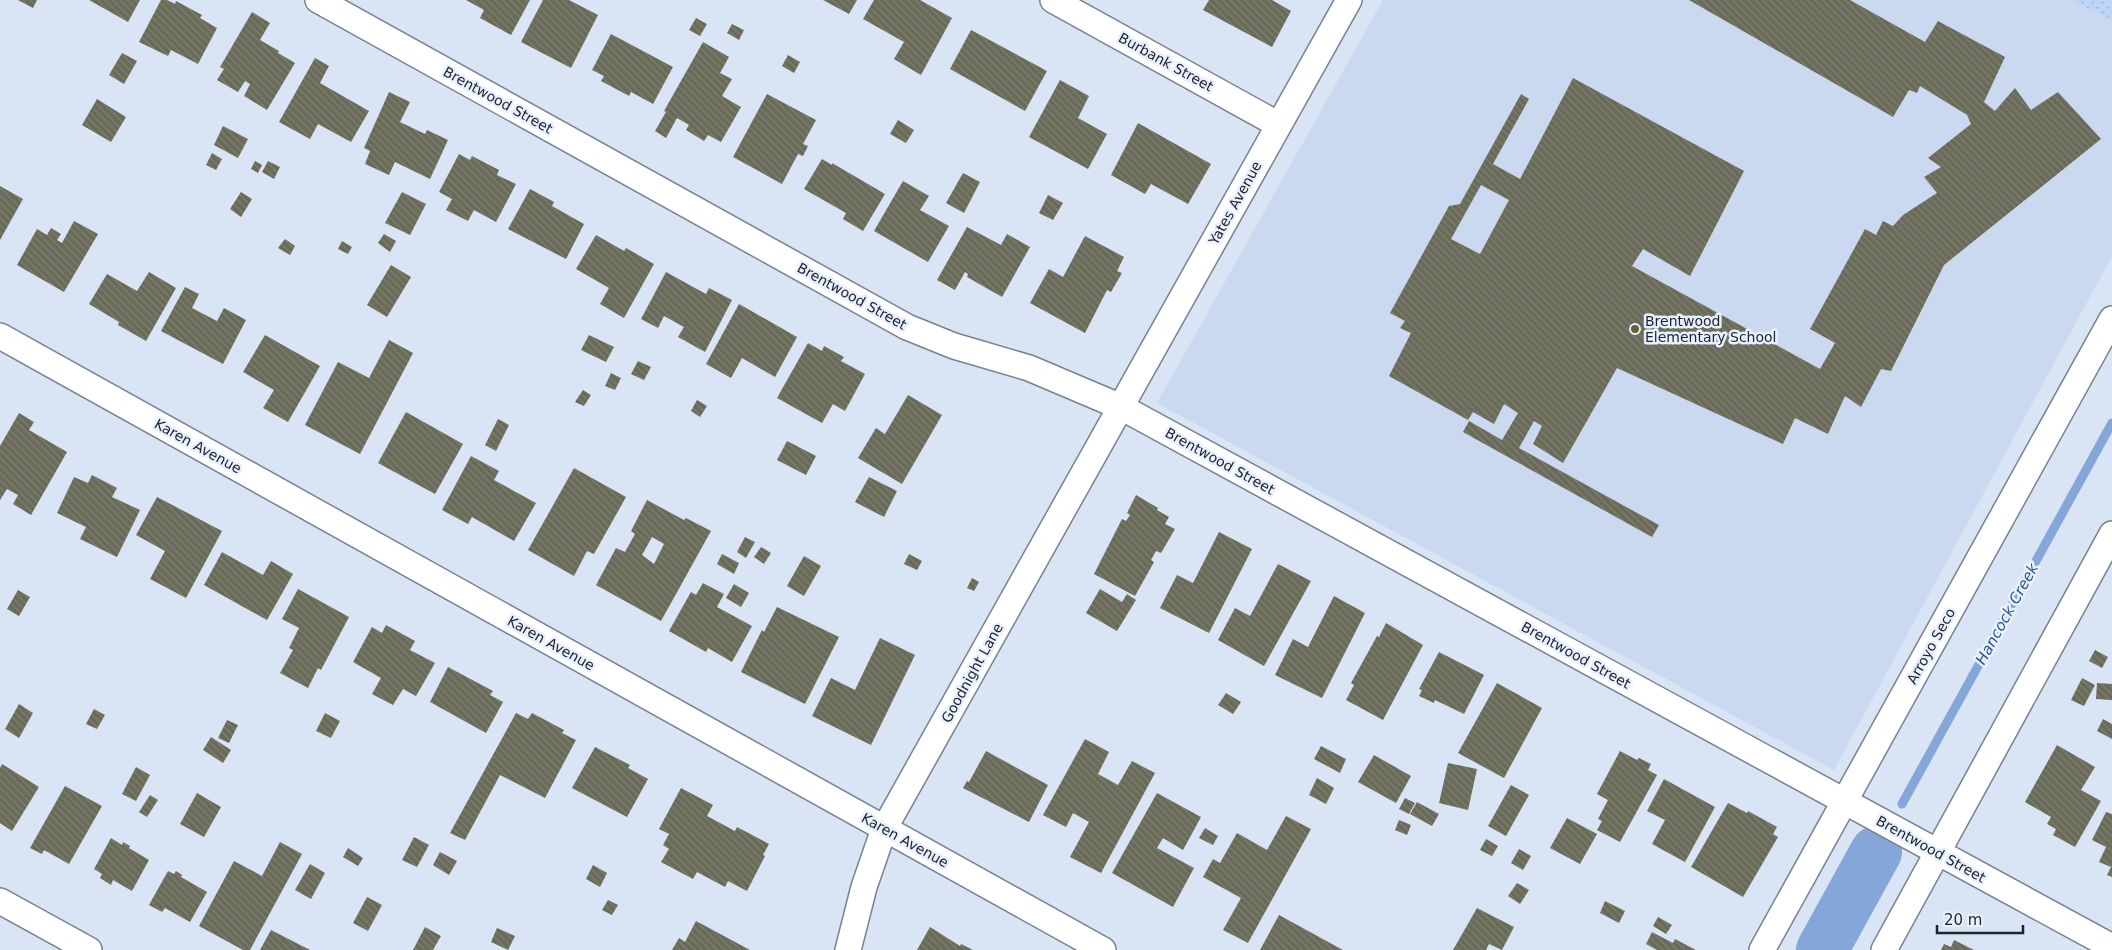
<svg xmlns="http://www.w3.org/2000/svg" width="2112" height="950" font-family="'DejaVu Sans',sans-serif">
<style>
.built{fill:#cad9f0}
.park{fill:url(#park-dots)}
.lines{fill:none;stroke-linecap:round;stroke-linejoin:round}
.stream{stroke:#84a6d8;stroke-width:9}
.river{stroke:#84a6d8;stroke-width:52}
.building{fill:url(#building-back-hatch);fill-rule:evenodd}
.street-casing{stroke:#778291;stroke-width:28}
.street{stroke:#fff;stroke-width:25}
.poi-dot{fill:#63612e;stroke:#e8f1ff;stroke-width:2}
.labels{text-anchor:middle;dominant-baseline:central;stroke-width:5;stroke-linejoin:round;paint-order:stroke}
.street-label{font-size:14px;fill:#1f232a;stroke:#e8f1ff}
.poi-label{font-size:14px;fill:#1f232a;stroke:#e8f1ff;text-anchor:start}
.water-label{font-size:15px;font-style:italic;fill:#295593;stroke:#e8f1ff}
</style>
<defs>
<pattern id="park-dots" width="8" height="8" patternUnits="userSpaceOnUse" patternTransform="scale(1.25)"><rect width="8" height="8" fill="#bdd5f8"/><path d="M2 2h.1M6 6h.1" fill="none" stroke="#a2b7d5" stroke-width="1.8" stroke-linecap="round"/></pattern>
<pattern id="building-back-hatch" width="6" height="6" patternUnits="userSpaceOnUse" patternTransform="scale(1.25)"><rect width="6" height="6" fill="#6a6a59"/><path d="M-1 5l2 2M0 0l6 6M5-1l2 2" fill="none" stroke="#7e7f72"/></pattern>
</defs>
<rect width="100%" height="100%" fill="#d9e4f5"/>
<!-- built -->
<path class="built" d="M1383,0H2072L2112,21V256L1834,770L1157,403Z"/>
<!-- park -->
<path class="park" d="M2072,0H2112V21Z"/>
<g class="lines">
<!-- stream -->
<path class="stream" d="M1902,804L2112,423"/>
<!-- river -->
<path class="river" d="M1822,950L1876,852"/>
</g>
<!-- building -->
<path class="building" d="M18,0H37L33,8Z
M89,0H140L128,22Z
M161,0H167L175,4L176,1L202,15L200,18L217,28L198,64L171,50L168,56L139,42Z
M466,0H530L511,35L480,18L484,10Z
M543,0H569L598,15L571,68L521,42Z
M823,0H857L849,14Z
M874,0H920L952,18L921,75L894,59L904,42L863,19Z
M1209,0H1272L1291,11L1272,47L1203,10Z
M1689,0H1850L1925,42L1938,21L2005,57L1984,102L1995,111L2015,88L2031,110L2058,92L2101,139L1944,265L1891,371L1881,369L1861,407L1845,396L1828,434L1795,418L1783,444L1617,368L1563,463L1533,444L1542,426L1534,421L1519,448L1659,525L1652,537L1463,432L1469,421L1502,440L1518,413L1504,404L1494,424L1473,412L1468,420L1389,376L1411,333L1400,328L1405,321L1390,313L1449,206L1460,204L1521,94L1529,99L1493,164L1520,179L1573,78L1744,171L1690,276L1643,249L1632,266L1820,369L1835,343L1810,329L1865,229L1876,235L1883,221L1893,226L1903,215L1937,193L1924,177L1941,167L1928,158L1971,124L1967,115L1920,86L1917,93L1909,90L1893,117ZM1481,185L1509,200L1480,254L1451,239Z
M252,12L270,23L260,40L279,51L278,53L295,63L267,110L244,96L250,84L245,81L238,92L217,80L224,69L220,67Z
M696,18L707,24L700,36L689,30Z
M732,24L744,30L739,40L727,33Z
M971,30L1047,71L1025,111L950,69Z
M611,34L673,67L653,104L631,92L629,96L601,81L604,76L592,70Z
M703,42L729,57L720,73L732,79L722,96L741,107L721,142L708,135L704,141L686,130L689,125L677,118L666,138L655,131L666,112L664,111Z
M122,53L137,61L124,84L109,75Z
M788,55L800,62L794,73L782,66Z
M315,58L329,66L320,83L369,111L351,142L318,124L310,139L279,122Z
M1060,80L1089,96L1078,118L1107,134L1088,169L1029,137Z
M389,92L410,102L400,122L425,134L427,130L448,140L430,179L395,162L389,175L365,164L370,151L364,148Z
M767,94L816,120L803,144L808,146L803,156L798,154L782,184L733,157Z
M97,99L126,117L111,142L82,125Z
M898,120L914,130L906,143L890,134Z
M1138,123L1211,164L1188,204L1151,184L1145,194L1111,175Z
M223,126L248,139L238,158L214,145Z
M212,153L222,159L216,170L206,165Z
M459,154L470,160L472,156L499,170L497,175L516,184L496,222L474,210L468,221L446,210L452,199L439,192Z
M822,159L832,165V163L885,194L863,231L843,219L846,213L804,189Z
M255,161L262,165L258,173L251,169Z
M268,161L280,167L274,179L262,172Z
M963,173L980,182L964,213L946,203Z
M903,181L929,196L920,210L949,226L928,262L874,231Z
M0,186L23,199L0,240Z
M530,189L554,202L552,206L584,224L566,259L508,229Z
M241,192L252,199L241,217L230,209Z
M402,192L426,204L410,235L385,223Z
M1048,195L1063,203L1053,220L1039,213Z
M74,221L98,234L64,292L17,265L37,229L47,235L51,228L61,234L57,240L62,243Z
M967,227L1001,245L1007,234L1030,247L1002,297L967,277L968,274L965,272L955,290L937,280Z
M384,234L396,241L390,252L378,243Z
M596,235L624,251L626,248L654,264L624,318L600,304L609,288L576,269Z
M1085,236L1124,257L1117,271L1122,273L1111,292L1107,290L1085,333L1030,303L1049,269L1063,277Z
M285,239L295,246L290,255L278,248Z
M342,241L352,247L348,254L338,249Z
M391,265L411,277L387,317L367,305Z
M149,272L176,288L146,341L118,325L119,322L89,304L107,274L137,291Z
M666,272L706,294L709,288L732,300L705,352L678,337L684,327L664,316L658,328L641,319Z
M185,287L199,294L192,308L217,321L224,308L246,320L223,364L161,331Z
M739,304L797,337L775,377L742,358L731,378L706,364Z
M265,335L320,366L288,422L263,408L274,390L243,372Z
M589,335L614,347L606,362L581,350Z
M389,340L413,353L360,454L305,425L338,362L369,378Z
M808,343L822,351L824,346L844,357L841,361L865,374L845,411L833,404L822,423L777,398Z
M638,361L651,367L644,380L631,374Z
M611,373L621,378L615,390L605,386Z
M583,390L591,395L584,406L575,402Z
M908,395L942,415L902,484L858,458L876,428L885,434Z
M697,400L707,406L700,417L691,411Z
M406,412L463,444L435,494L378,463Z
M19,413L34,422L29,430L67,452L31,515L13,504L18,495L7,489L0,500V446Z
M498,419L509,425L496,451L485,445Z
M787,441L816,456L806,475L777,460Z
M471,456L499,471L494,480L536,503L514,541L472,517L468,524L442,510Z
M574,468L626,497L594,554L587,551L574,576L528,550Z
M92,475L117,488L112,497L140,510L117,557L80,539L86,527L57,513L74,477L88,483Z
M869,477L897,491L884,517L855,502Z
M1136,495L1158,508L1157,510L1169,517L1165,524L1175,529L1161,553L1156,551L1151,560L1154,562L1135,596L1094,574L1122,519L1126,521L1130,515L1127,513Z
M157,497L222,531L186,598L150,579L165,551L136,535Z
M647,500L684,520L686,518L711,531L661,621L596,585L616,548L625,552L635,534L631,531ZM652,537L664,544L654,564L642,555Z
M1219,532L1252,549L1209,633L1160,608L1177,575L1193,583Z
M745,537L755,542L746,558L737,552Z
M761,547L771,553L764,564L754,557Z
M222,552L263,575L271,561L293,574L267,620L204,585Z
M722,554L739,563L734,574L717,564Z
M909,554L922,561L917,570L904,564Z
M804,556L821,566L804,596L787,586Z
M1278,564L1311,581L1264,666L1218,640L1235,608L1250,616Z
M972,578L979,582L974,591L967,588Z
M703,583L724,594L717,607L752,626L732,662L708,648L706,652L669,631L691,592L696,595Z
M734,584L749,593L741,607L726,598Z
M298,589L349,617L321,670L318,668L308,688L280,673L293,650L289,648L299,628L282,619Z
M1100,589L1122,602L1127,594L1136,600L1117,631L1086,613Z
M18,590L30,597L19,616L7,609Z
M1334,596L1365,613L1322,698L1275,675L1293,639L1308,647Z
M777,607L839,637L805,704L741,672L762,630L764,632Z
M1386,623L1423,645L1383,720L1346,700L1354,685L1351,683L1377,636L1379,637Z
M386,625L415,641L410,650L435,663L416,696L403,689L393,705L372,694L381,678L353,662L372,627L382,633Z
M880,638L915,655L871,745L812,716L831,678L855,690Z
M2095,650L2108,657L2102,668L2089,661Z
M1439,652L1484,675L1464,714L1435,700L1434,703L1419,696L1422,690L1419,689Z
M448,667L493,691L490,695L503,702L486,733L430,702Z
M2082,678L2095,685L2084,706L2071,700Z
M1497,683L1542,708L1504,778L1458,753Z
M2097,683L2112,684V700L2096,699Z
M1226,693L1241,702L1233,714L1218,705Z
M19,704L33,713L19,738L5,729Z
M94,709L105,715L97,729L86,724Z
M325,713L340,721L331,738L316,731Z
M516,713L528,719L532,713L564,730L562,733L576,740L545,798L500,775L465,840L450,833Z
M2103,719L2112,724V739L2097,731Z
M227,720L238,725L229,743L218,738Z
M211,737L231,750L223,763L203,750Z
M1085,739L1109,752L1098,774L1118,785L1132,761L1155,773L1101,873L1070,857L1089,822L1073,813L1066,827L1043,815Z
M2057,745L2095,767L2081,790L2101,801L2075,847L2053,835L2056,829L2047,824L2051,817L2025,802Z
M1321,746L1346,759L1340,773L1314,759Z
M595,747L630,765L628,768L648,779L627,817L572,788Z
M986,751L1048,785L1029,822L963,788L967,781L969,782Z
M1620,751L1637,760L1639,758L1651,764L1648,770L1657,775L1620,842L1597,830L1602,821L1598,819L1608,800L1597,794Z
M1374,755L1411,776L1396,803L1358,782Z
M1448,763L1477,769L1468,810L1439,803Z
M2,764L39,787L12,831L0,823V768Z
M136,767L150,775L136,801L122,794Z
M1317,778L1334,788L1326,804L1309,795Z
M1664,779L1715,807L1685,862L1652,844L1665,820L1647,811Z
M1511,785L1529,795L1506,836L1488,826Z
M65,786L102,806L69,864L44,850L42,854L30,848Z
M681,788L713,805L707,816L735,831L737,827L769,844L763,855L765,856L747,891L728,881L725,887L697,872L693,879L661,862L669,849L663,845L669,834L659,829Z
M197,793L221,807L204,837L180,824Z
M1157,793L1201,817L1183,850L1163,838L1157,848L1194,868L1173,907L1112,873Z
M150,795L158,800L147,817L139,812Z
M1405,798L1415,803L1409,814L1399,809Z
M1417,802L1439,814L1432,826L1410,814Z
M1728,803L1747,813L1748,811L1777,827L1773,834L1778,837L1743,897L1691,867Z
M2106,812L2112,814V877L2107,875L2111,867L2099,862L2106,847L2092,840Z
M1286,816L1311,829L1248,943L1223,930L1241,898L1203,877L1213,859L1220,863L1237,833L1267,850Z
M1567,818L1597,834L1580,864L1550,848Z
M1399,820L1411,825L1407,835L1395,830Z
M1205,828L1218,836L1213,845L1199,838Z
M414,837L429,845L417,867L402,860Z
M111,838L122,845L123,842L130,846L129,848L149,860L132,891L113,880L111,885L100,878L102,874L94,869Z
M1486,839L1498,846L1492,856L1480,850Z
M280,842L302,854L250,950H243L199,926L234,861L262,876Z
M348,848L363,858L358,866L343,857Z
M1519,849L1531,856L1523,870L1511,863Z
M440,852L457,861L449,875L433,865Z
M310,864L325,873L311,899L295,890Z
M593,865L607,873L600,887L586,879Z
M168,871L174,874L176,871L182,875L181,877L207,892L190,922L165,908L162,912L149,905Z
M1517,883L1529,890L1520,904L1508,896Z
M367,897L382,905L368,931L353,923Z
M608,900L618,905L612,915L602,910Z
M1605,901L1625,911L1619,923L1600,913Z
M1477,908L1514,927L1502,950L1489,944L1486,950H1453Z
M1279,915L1343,950H1260Z
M1658,917L1672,925L1666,934L1653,926Z
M696,921L750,950H672L679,938L685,942Z
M425,927L441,936L433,950H413Z
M930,927L960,946L961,944L973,950H917Z
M497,928L515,936L508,950L491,942Z
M271,930L310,950H260Z
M1652,932L1673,943L1675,939L1696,950H1657L1646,944Z
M1954,940L1974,950H1941L1944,944L1951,947Z"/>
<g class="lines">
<!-- street casing -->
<g class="street-casing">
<path id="street" d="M318,0L907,327L954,346L1029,368L1121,407L2112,947
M1053,0L1279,125
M0,336L1103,950
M0,901L89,950
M848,950L864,887L884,829L1349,0
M1762,950L2112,319
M1884,950L2112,534"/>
</g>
<!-- street -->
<use href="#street" class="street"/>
</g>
<!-- markers -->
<circle class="poi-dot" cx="1635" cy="329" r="5"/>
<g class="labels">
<!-- street labels -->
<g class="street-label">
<text transform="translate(1166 62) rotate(29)">Burbank Street</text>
<text transform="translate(498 100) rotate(29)">Brentwood Street</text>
<text transform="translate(1235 203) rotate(-61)">Yates Avenue</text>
<text transform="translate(852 296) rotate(29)">Brentwood Street</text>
<text transform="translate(198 446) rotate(29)">Karen Avenue</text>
<text transform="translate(1220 461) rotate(29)">Brentwood Street</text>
<text transform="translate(551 643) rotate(29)">Karen Avenue</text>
<text transform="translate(1931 646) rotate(-61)">Arroyo Seco</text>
<text transform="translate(1576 655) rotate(29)">Brentwood Street</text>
<text transform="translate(972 673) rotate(-61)">Goodnight Lane</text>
<text transform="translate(905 840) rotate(29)">Karen Avenue</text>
<text transform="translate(1931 849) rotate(29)">Brentwood Street</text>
</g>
<!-- poi labels -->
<g class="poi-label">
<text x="1645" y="321">Brentwood<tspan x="1645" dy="16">Elementary School</tspan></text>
</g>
<!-- water labels -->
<g class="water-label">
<text transform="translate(2007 614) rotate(-61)">Hancock Creek</text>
</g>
</g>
<!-- scale -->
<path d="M1937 925v8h86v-8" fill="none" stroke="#1f232a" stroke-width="2.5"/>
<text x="1944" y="925" font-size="15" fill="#1f232a" stroke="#e8f1ff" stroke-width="4" paint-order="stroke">20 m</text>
</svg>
